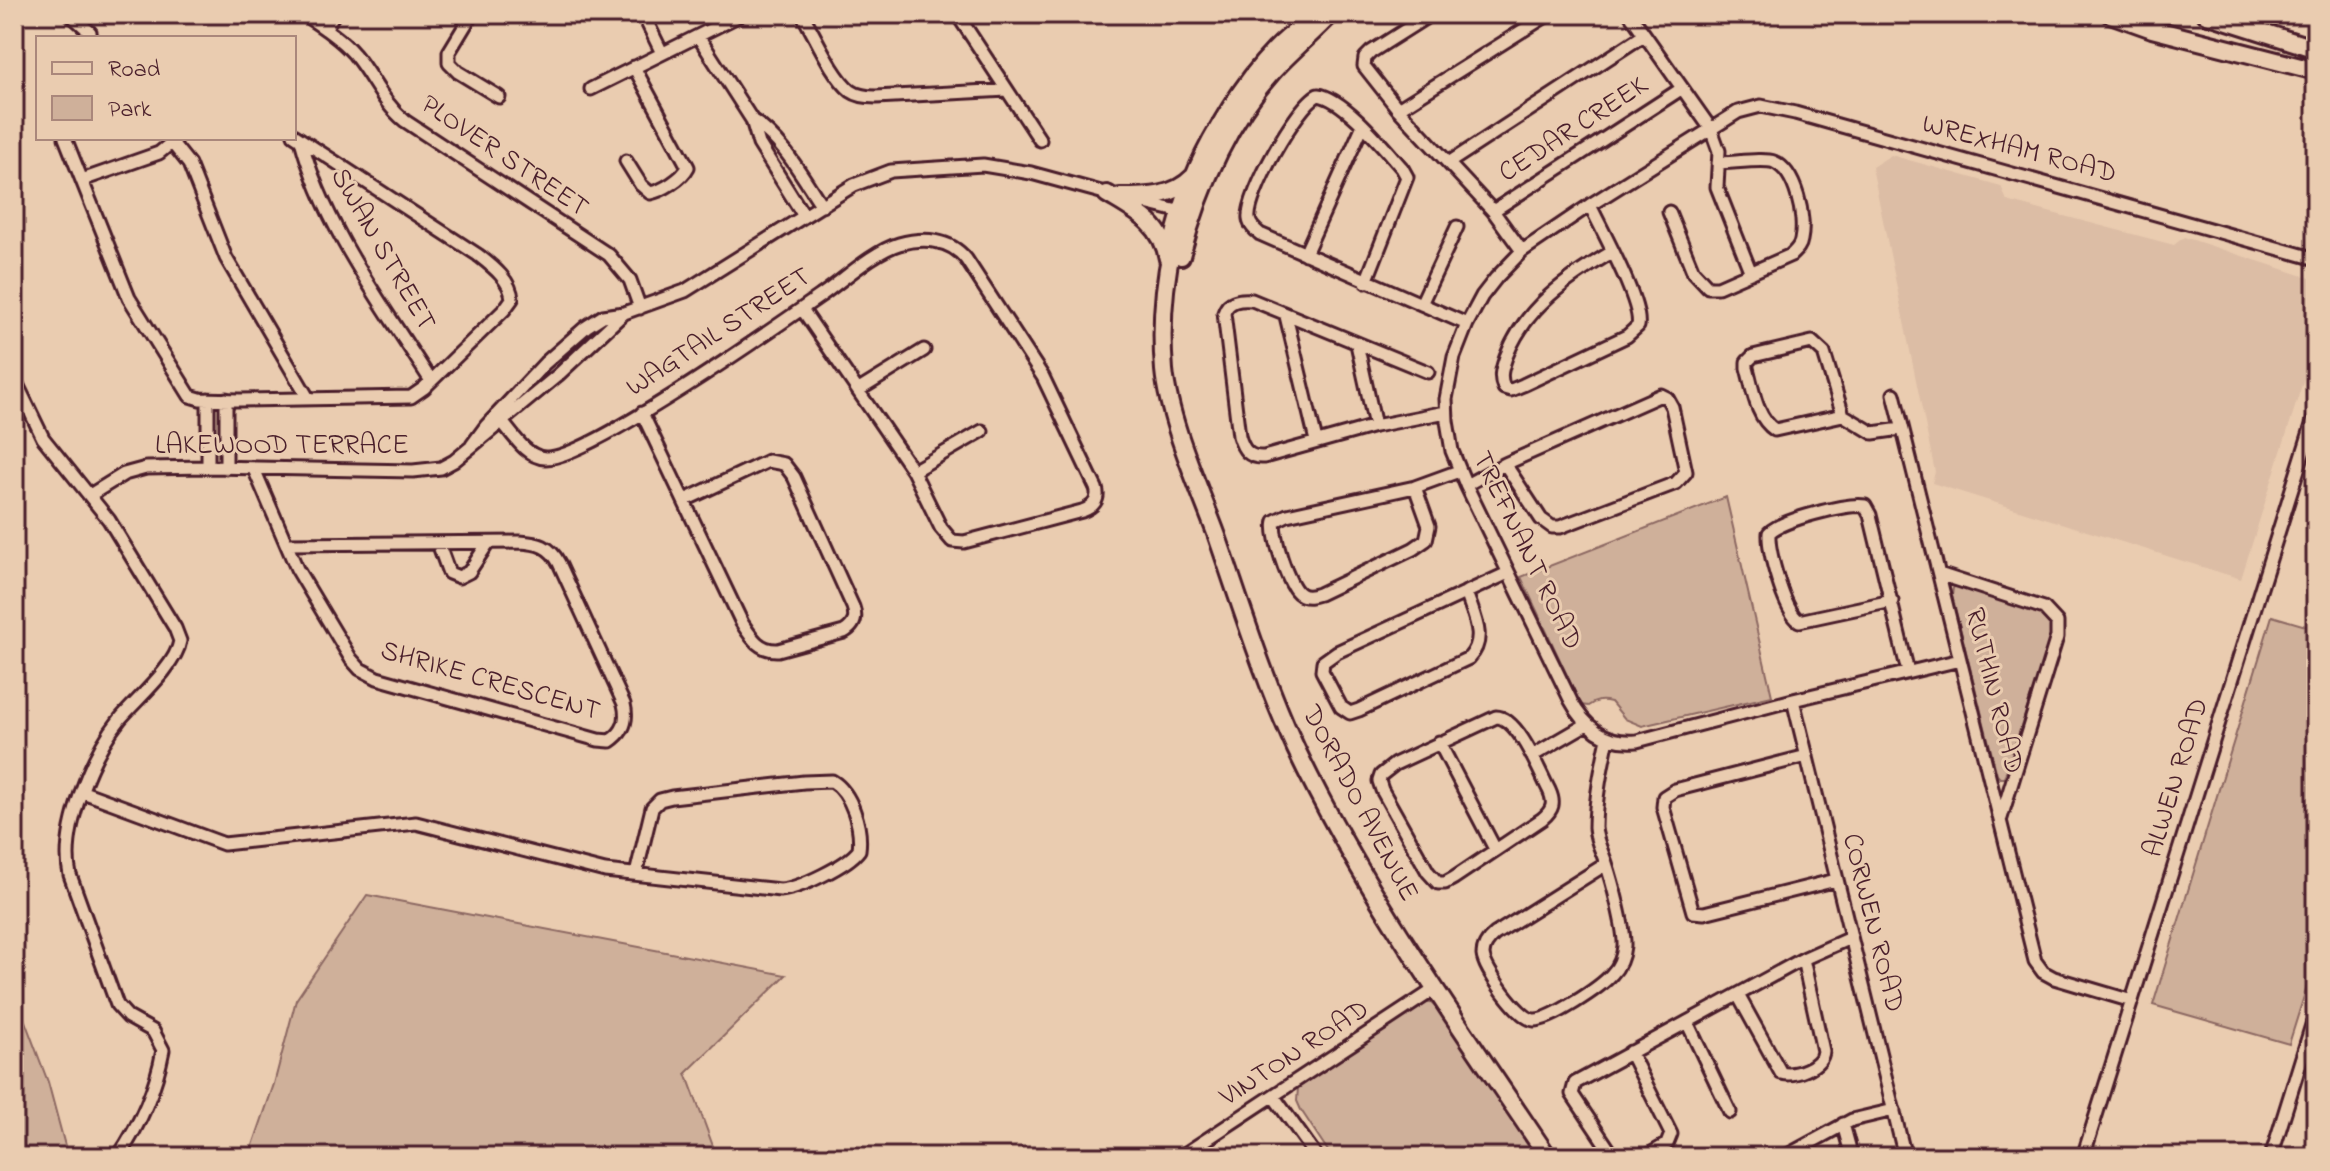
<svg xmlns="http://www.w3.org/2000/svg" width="2330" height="1171" font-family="'Indie Flower',sans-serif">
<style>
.built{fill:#dcbda5}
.green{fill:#cfb09a;stroke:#8c6862;stroke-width:2}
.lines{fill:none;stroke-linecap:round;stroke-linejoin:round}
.street-casing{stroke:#4a1f2b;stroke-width:17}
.secondary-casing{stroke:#4a1f2b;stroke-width:22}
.street{stroke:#eaccb0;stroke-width:11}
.secondary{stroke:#eaccb0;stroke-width:16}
.labels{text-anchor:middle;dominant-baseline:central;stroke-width:6;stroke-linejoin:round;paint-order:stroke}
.street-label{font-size:28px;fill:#4a1f2b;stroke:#eaccb0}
</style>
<rect width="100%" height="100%" fill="#eaccb0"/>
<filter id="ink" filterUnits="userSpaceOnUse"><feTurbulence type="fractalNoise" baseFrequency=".0125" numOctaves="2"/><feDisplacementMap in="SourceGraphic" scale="16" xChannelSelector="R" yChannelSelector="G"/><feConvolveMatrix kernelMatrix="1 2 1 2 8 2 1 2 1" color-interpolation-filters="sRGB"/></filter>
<g filter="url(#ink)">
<!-- built -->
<path class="built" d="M1891,155L2001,186L2007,201L2174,245L2184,237L2316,280V340L2241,579L1932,483L1935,472L1872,167Z"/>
<!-- green -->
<path class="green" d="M1726,497L1772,696L1642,726L1625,719L1611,702C1602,700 1596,700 1588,706L1581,705L1521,577Z
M1958,585L2036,609C2047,616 2049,620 2052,633L2004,778H2000L1997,775L1952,596L1953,588Z
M2272,616L2316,629V958L2289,1044L2153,1005Z
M367,895L786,975L686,1073L717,1157H249L274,1084L296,1000Z
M14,992L48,1082L68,1157H14Z
M1422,1003H1431L1445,1016L1537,1157H1332L1301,1110L1297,1101L1298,1088Z"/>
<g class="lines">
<!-- street casing -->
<g class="street-casing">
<path id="street" d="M70,14L90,32L88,38
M303,14C321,26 340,38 354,54C373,77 382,102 405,121L609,255L630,280L640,308
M472,14L449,52V63L458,72L499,97
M643,14L662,53
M802,14C815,35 832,76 851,91C858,96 867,97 876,97L1007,90
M957,14L1040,140
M1431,14L1371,52L1365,58L1364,66L1398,109L1493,211L1522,251
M1630,14L1711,129L1719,151L1717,187L1751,273
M325,29L334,14
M698,36L752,120L759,144L804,216
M591,89L742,14
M1398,109L1549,14
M752,120C783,140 802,176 822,206
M65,138L129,298L190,396L200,399L240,400L411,397L424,388L504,310L512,299C511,280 492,266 478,255L294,135
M301,140C324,227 383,305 431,381
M173,144L189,164L226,258L308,398
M626,161L641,185L650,193C662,191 682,179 688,167L634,67
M1450,162L1644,35
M82,180L159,153L176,139
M1137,201L1186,213
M1590,205C1601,229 1643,304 1638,326L1627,336L1523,385L1511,390L1504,388C1499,376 1502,369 1506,357C1525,307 1568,278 1612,252
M1493,211L1681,89
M1669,212L1693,271L1708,287H1718L1791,255C1796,250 1800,247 1801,240C1806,218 1796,171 1774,162C1764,158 1732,163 1718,163
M1305,254L1363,125
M1366,282L1407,177L1402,168C1385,149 1344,98 1318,95C1297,105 1246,196 1249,219C1250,226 1255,230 1260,234L1467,324
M1421,304L1457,227
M1286,316L1316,441
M1357,344L1375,426
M1428,372L1252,300C1240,299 1228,300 1224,313L1239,436C1243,450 1249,458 1264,457L1375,426L1446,412
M14,378L43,438L109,520L175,628L180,641C176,666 137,699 120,719C92,754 60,830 70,875L117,1005L128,1017L153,1031L163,1050C156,1088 139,1126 118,1157
M859,390L924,350
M1894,394L2035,961L2043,972L2054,978L2132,1001
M208,399V467
M226,399V468
M642,413L742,623C751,637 759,651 778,650L844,632C854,626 857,618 853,607L794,477L784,464L768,461L685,500
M496,415C510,429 524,457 545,458C585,461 780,324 823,294C844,279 875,251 899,244C924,237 950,239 966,259L1043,377L1096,488C1100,500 1093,507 1082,511L964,542L952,541L941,528L913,471L802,309
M1843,415L1775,430C1756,418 1753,389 1747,368V362L1753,356L1812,342L1824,353L1843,415L1873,433L1901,429
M472,445L486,426L545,363L586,327L603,316L624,313L685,291L854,185L891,171L983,165L1031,173L1112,195
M254,469L297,569L351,659L360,669L377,678L598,740L610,741C624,732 628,720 624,704L559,563C550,546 538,543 520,542L287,544
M913,471L982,431
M1466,485L1505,464L1661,395L1667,398L1672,407L1686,472L1676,483L1560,527H1552L1541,519L1505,464
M1415,487L1429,526L1426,540L1413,549L1319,594C1313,596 1306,598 1300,594C1288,587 1271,532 1275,521L1287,515L1415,487L1459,471
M90,495L124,474L146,468L208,467L413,471L441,468L454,461L558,375L624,313
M438,543L449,573L459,577L469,572L488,543
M1939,574L2044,608L2057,622V637L2001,818
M1466,592C1473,615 1488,638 1469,658L1359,710L1350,713L1341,707L1322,671L1323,662L1337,652L1508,573
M1892,601L1799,621C1784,611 1768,551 1769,533C1781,520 1847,503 1865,506L1870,515L1908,672
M1960,660L1793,700L1637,741C1606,744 1585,727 1571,701L1466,485L1452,451L1447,421L1446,399L1454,357L1467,324L1482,296L1496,278L1522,251L1590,205L1738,112L1761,106L1795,113L2316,259
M1793,700L1905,1157
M1496,717C1518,717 1539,771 1549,790C1555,803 1553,810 1542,819L1454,878L1445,883H1438L1428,872L1382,790L1379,781L1381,775L1395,764Z
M1439,742L1495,849
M1532,756L1587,724
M1807,756L1675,790L1664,797L1663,807L1693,912L1704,913L1836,880
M83,792L224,844L416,823L605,871L780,890C799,889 848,865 859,850C862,828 852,793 832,781L804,782L672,797L660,800L652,808L636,874
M1606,864L1495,934C1489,939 1483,946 1483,955C1484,969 1519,1019 1534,1020C1550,1021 1601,987 1612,974C1619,967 1623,956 1624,946C1625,929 1612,881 1606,863C1602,851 1596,841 1595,828C1595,799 1602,766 1608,738
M1738,995L1781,1073C1794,1077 1822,1067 1823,1051L1803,959
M1687,1022L1730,1112
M1630,1052L1671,1134L1667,1144L1645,1157
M1274,1097L1317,1157
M1843,1124L1852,1157
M1180,1157L1435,989
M1614,1157L1572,1094L1575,1083L1803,959L1850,938
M1784,1157L1852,1120L1894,1110
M2083,1157L2316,412
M2271,1157L2316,1012"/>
</g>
<!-- secondary casing -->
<g class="secondary-casing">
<path id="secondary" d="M1323,14C1277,37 1244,84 1219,127C1176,199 1157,286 1164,370C1169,422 1199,487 1217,536C1242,608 1264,680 1296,749C1365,894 1459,1024 1548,1157
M2110,14L2152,29L2316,71
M2206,14L2316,49
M1107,194C1135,211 1162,223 1168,259
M1120,197C1147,197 1174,197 1193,177
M1181,256C1199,188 1226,124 1273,71C1291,51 1312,34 1330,15"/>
</g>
<!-- street -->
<use href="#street" class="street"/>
<!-- secondary -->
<use href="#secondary" class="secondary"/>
</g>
</g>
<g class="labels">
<!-- street labels -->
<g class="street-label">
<text transform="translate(1574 130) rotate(-33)">CEDAR CREEK</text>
<text transform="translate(2019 150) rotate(15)">WREXHAM ROAD</text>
<text transform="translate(504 157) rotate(34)">PLOVER STREET</text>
<text transform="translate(382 250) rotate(60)">SWAN STREET</text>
<text transform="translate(719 333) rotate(-33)">WAGTAIL STREET</text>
<text x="282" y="446">LAKEWOOD TERRACE</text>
<text transform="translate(1526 551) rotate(64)">TREFNANT ROAD</text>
<text transform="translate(490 682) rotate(16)">SHRIKE CRESCENT</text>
<text transform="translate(1993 691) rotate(76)">RUTHIN ROAD</text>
<text transform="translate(2177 778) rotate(-73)">ALWEN ROAD</text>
<text transform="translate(1359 804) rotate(62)">DORADO AVENUE</text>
<text transform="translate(1872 923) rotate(76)">CORWEN ROAD</text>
<text transform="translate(1295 1054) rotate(-33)">VINTON ROAD</text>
</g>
</g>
<!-- margin -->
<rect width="2330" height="1171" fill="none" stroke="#eaccb0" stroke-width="48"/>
<rect x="24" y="24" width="2282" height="1123" fill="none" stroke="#4a1f2b" stroke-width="3" filter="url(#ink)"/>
<!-- legend -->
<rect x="36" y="36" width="260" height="104" fill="#eaccb0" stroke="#aa877b" stroke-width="2"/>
<rect x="52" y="62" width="40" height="12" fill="#eaccb0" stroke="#aa877b" stroke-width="2"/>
<text x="108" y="76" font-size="24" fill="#4a1f2b">Road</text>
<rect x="52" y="96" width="40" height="24" fill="#cfb09a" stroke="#aa877b" stroke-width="2"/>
<text x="108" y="116" font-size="24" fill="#4a1f2b">Park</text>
</svg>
